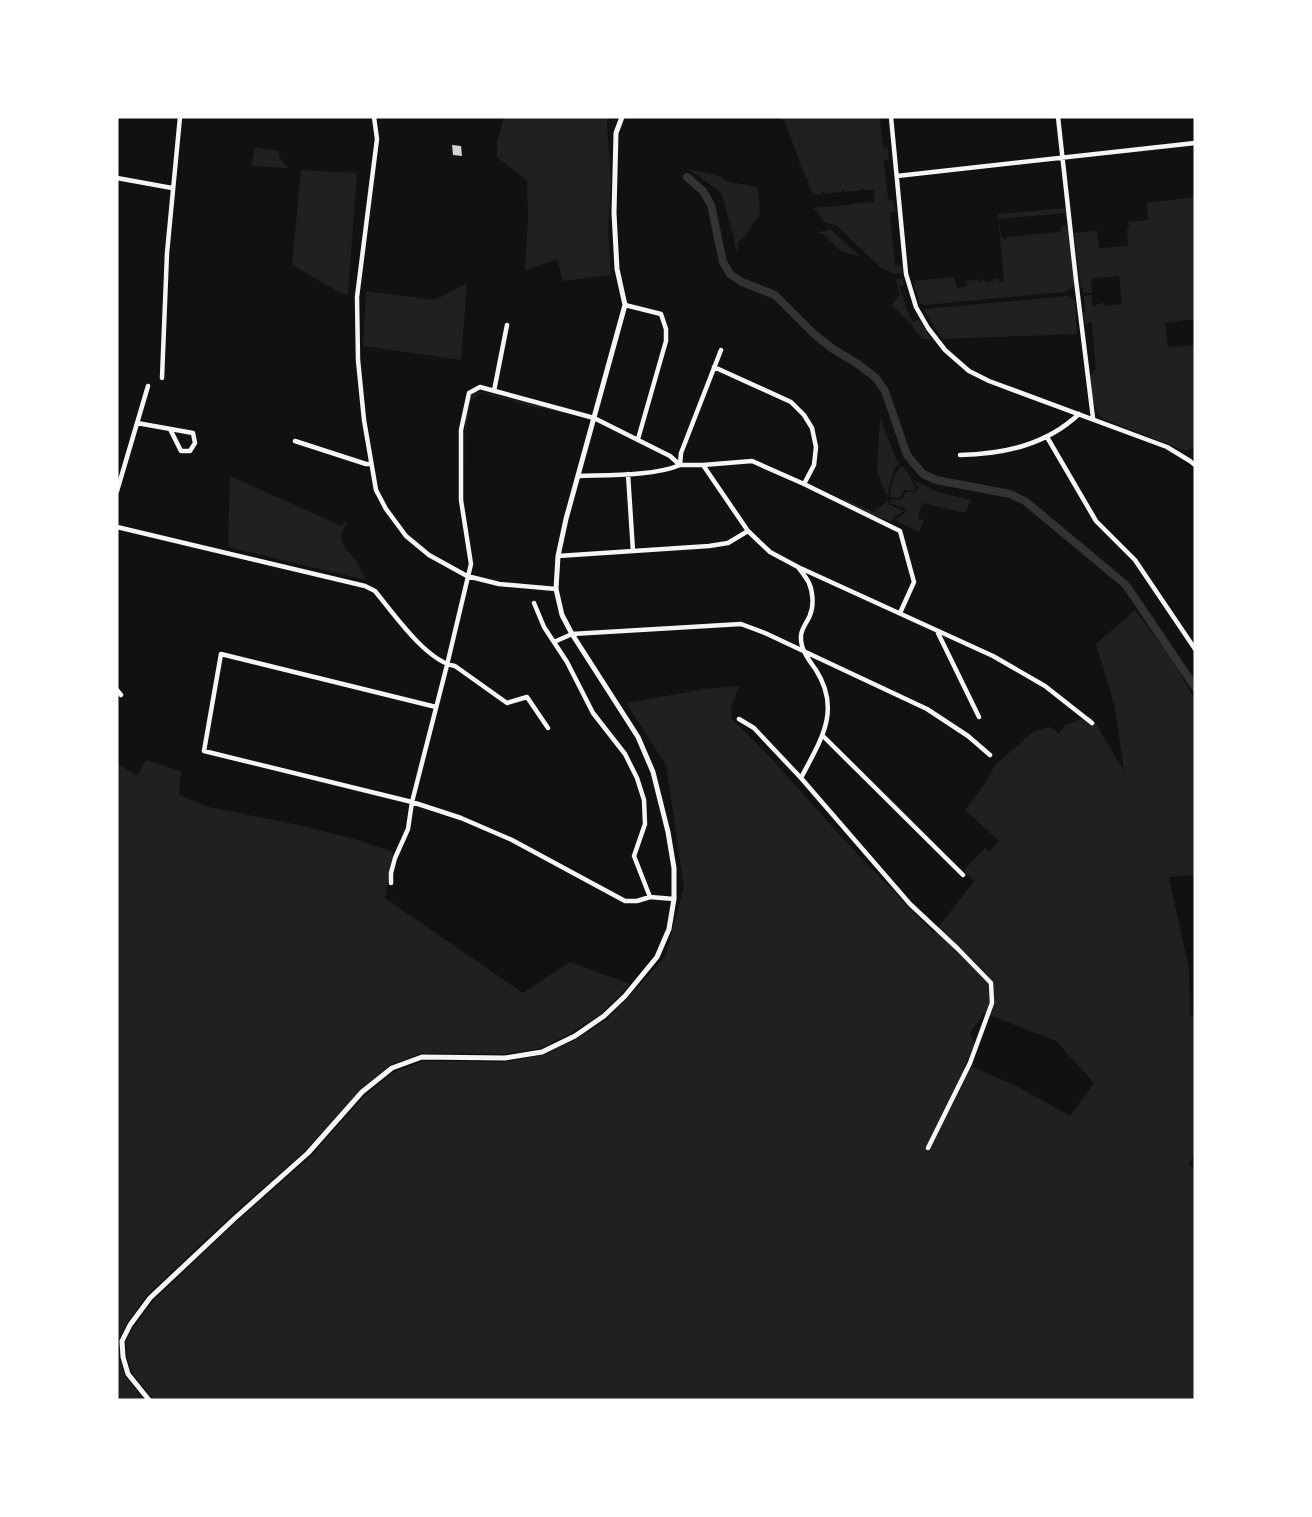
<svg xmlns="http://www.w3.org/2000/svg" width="1312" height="1517" font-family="'Work Sans',sans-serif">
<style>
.green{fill:#202020;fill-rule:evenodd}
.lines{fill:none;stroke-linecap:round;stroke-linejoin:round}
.canal{stroke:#333;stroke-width:8}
.building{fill:#d3d3d3}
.minor{stroke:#f5f5f5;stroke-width:4.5}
.tertiary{stroke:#f5f5f5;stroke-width:5}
</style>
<rect width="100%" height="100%" fill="#111"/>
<!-- green -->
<path class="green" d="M504,117H608L607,124L611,184L608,231L611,275L563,281L557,259L525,271L528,220L527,180L497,157V142Z
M781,117H880L883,148H888L889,159L884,160L888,199L894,201L895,212L890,213L895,266L900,265L903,268L902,273L895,274L881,268L836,225L825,223L814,208L847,205L849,206V204L874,202L875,194H874L873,190H864V188L862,189V190L844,192V190H842V192L824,194V192H822V194L813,195L807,178H805L804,176L805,175L799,163L800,162L784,120H782Z
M255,147L279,151V157L288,168L251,166Z
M687,169L720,176L725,181L758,187L760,214L744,238L737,243L738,247L737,254L733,234L721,193L700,177Z
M301,170L357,173L348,294H342L292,265Z
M1195,197V319L1165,323L1168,347L1195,345V447L1186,451L1104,419C1091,410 1092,391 1090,376L1096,369L1092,323L1090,322L1087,325L1085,324L1083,312H1085L1084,296L1092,295L1093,307H1096V304L1104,303V306L1122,304L1119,276L1091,279L1092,293H1083V288H1081L1074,233L1097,231L1099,248L1128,246L1127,228H1129L1128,222L1148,220L1147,203Z
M1068,208L1069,216L1066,219L1064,213L999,219L1001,237L1003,238V240L1006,239V237L1060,232L1061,226H1066L1070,229L1076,280L1072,288L1065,292L924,305L919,303L913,281L954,277L957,288L967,286L966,281L979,280L980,282H982V280L985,279V282L993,281V279L998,278L999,282H1004L998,214Z
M828,228H829L860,256L842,252L823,234L817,233L818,232L829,230Z
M903,278L904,285L899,286L910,317L913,322L917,320L920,321L931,339H922L911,324L891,305L900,295L896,280Z
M467,283L461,360L363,346L366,291L435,300Z
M1068,296L1075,300L1077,334L943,339L934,326L924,309Z
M477,392H482L586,417L534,407L482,393L471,400L467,420L465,496L466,417L470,397Z
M880,417L896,459L900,464L894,469L887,496L880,480L877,468Z
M902,466L908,473L916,489L914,491L904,490L900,498L890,497C891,486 893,472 902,466Z
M230,476L342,526L344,522L347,523C334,543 346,547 357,562C360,568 363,574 366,580L228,547Z
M914,480L937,492L971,500L965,513L922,503L918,518L924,521L919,532L895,520L905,513L906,510L905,508L892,504L890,500C900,498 900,505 906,492H916L918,488Z
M845,499L874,512L888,500L890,505L904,511L894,517L891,522L874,515L870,516L869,513L856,507L853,508L852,504L844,501Z
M1135,610L1171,658L1195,700V875L1169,877L1189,969L1190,1015L1195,1016V1152L1188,1165L1195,1169V1400H154L132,1373L127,1356L126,1342L134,1327L153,1301L236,1222L311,1156L365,1095L394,1072L423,1061L505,1062L543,1055L577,1039L607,1019L628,998L665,957L684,887L666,765L626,703L705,689L739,686L731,707L732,719L770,757L848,844L934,933L974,881L965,872V869L985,848L989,852L999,841L965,810L986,782L995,765L999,761L1001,760L1034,731L1050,727L1059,734L1065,725L1091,716L1124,771L1115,708L1096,644ZM984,1013L1056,1041L1094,1083L1070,1116L1018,1087L973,1067L964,1068L975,1045L970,1033Z
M146,760L181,771L179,795L209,807L299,825L354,839L393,852L385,898L523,993L570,962L630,984L602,1013L573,1032L541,1048L505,1054L422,1053L390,1065L360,1090L306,1150L231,1216L147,1295L127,1323L118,1341L119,1357L125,1376L144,1400H117V763L137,776Z"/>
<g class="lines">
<!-- canal -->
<path class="canal" d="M687,177L703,191L711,205L723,262L730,274L742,282L775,295L815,335L833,349L858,364L876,378L885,391L907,455L923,474L936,480L1010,494L1025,501L1126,585L1195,687"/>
</g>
<!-- building -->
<path class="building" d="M452,145L461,146L462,156L453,155Z"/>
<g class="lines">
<!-- minor -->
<path class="minor" d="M374,117L377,139L357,297L358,360L364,420L376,490L386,509L406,536L429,555L467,576L499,584L556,589
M891,117L906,274L916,307L928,328L945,350L969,371L989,381L1167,447L1190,461L1195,465
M1058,117L1076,280L1093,418
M897,176L1195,143
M117,178L172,188
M625,305L661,314L666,329V341L638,439
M714,367L791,402L804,415L812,428L816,447L814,465L804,484
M162,378L167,253L180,117
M494,391L507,325
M137,423L193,433L195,443L190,451H181L170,429
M1047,437L1096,521L1135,560L1195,649
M295,441L366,464H371
M960,455C1004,454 1046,445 1079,414
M680,465L681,453L721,350
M703,465L748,531L770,552L798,567L993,656L1045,686L1092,723
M628,474L633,551
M579,476C607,475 655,476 680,465
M117,491L148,386
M117,527L365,586L375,591C393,613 427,662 455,666L507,703L527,697L548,728
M558,556L709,546L728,543L748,531
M798,567C802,572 806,577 809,583C813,592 814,606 810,615C808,621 801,629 801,636C800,649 809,660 816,670C842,711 820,741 801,778
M534,603L544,627L567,662L593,713L625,754L637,778L644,800L645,824L634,856L650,897
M938,633L979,717
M554,642L572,634L741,624L765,633L927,709L968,736L990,755
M117,690L121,695
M436,707L221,654L204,751L412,802L461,818L512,840L625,901H637L650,897L674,899
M739,719L754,728L768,743L801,778L910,904L958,949L991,983L992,1003L970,1063L928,1148
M823,736L963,875
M391,883V873L395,858L408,829L412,802L447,665L471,564L461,500V430L469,393L480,387L594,418L670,456L680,465H703L752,461L804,484L900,531L914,582L900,613"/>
<!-- tertiary -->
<path class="tertiary" d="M149,1400L128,1374L123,1357L122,1341L130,1325L150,1298L234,1219L308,1153L362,1092L392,1068L422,1057L505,1058L542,1052L575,1036L604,1016L625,996L657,957L669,929L674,899V868L668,832L653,772L638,737L572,634L562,615L556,589L558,556L566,519L625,305L617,269L614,213L616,133L622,117"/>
</g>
<!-- border -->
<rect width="1312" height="1517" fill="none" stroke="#ffffff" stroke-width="237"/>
</svg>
